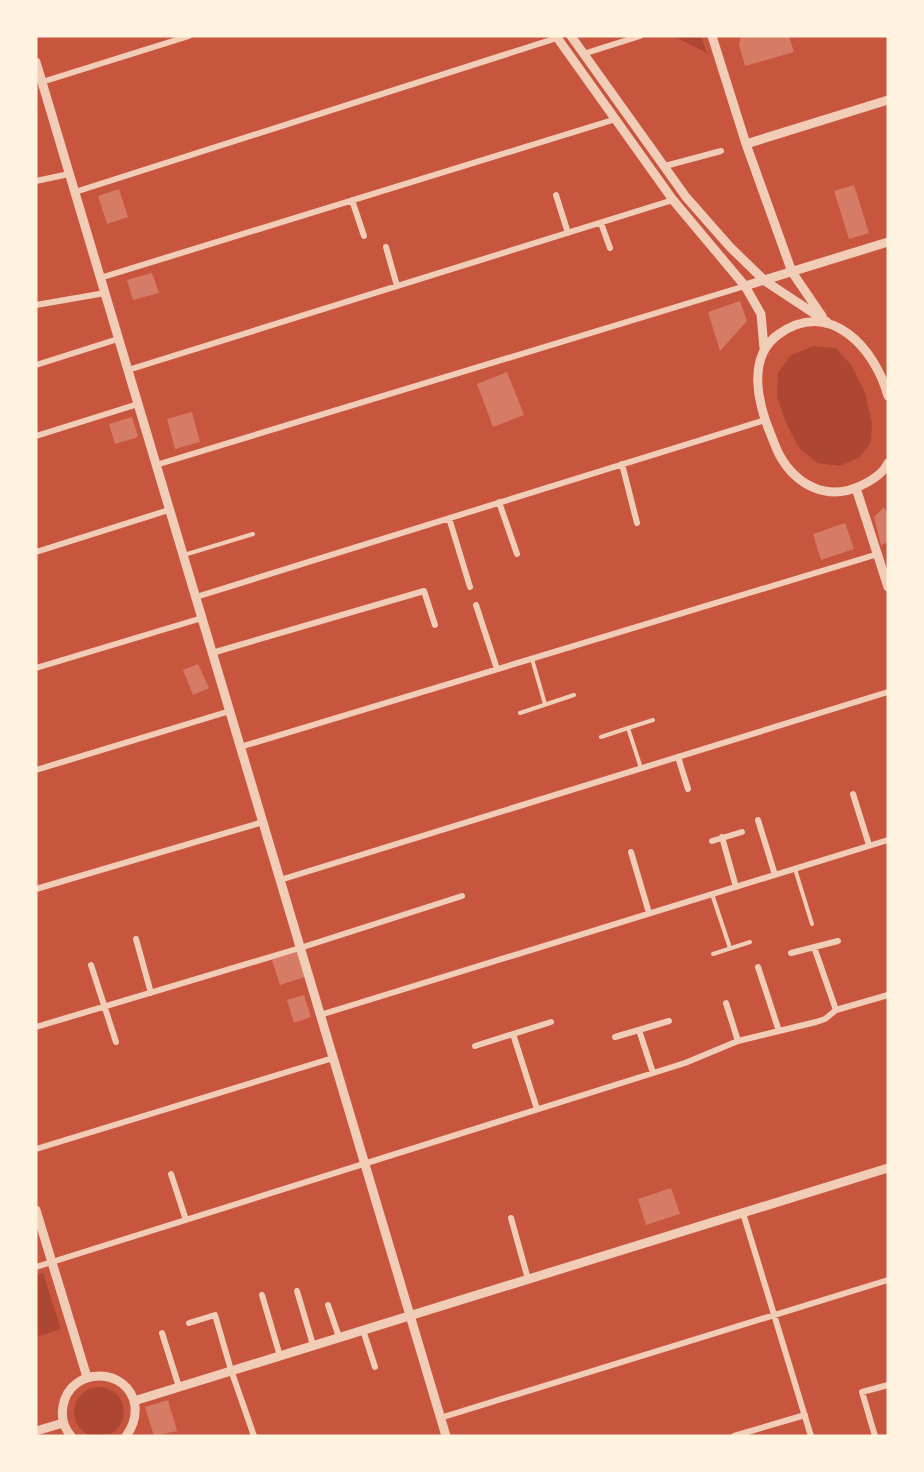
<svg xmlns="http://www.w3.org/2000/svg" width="924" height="1472" font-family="Bitter,serif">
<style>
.green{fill:#ae4732}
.building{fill:#d67c66}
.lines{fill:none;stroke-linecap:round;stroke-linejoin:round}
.service{stroke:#f1ccb7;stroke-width:4}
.minor{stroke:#f1ccb7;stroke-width:6}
.tertiary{stroke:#f1ccb7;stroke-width:9}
</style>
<rect width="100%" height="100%" fill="#c8553d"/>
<!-- green -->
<path class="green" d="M673,36H701L707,53Z
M814,346L836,348L851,365L865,392L872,423L871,442L860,457L840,466L817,463L799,448L787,425L777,397L778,373L791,355Z
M43,1273L61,1329L36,1337V1275Z
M74 1412a25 25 0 1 1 50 0a25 25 0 1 1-50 0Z"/>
<!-- building -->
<path class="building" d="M741,36H789L794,52L745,66L739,45Z
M854,185L869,233L849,239L834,191Z
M119,189L128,217L107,224L98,196Z
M152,273L159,293L133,300L127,280Z
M740,301L747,321L720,351L708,312Z
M507,372L524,415L493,427L477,384Z
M192,412L200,442L175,449L167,419Z
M132,417L138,437L115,444L109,424Z
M884,507L888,515V542L881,545L874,517Z
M845,523L854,549L821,560L813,534Z
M198,664L209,688L193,695L183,670Z
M297,952L305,977L280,985L272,960Z
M304,995L311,1017L294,1023L287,1000Z
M671,1188L680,1214L646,1225L638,1199Z
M168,1400L177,1431L154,1436L145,1407Z"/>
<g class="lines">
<!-- service -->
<path class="service" d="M184,555L253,534
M532,659L545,704
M520,713L574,695
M628,728L653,720
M601,737L628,728L641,768
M795,869L812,924
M712,894L730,948
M713,954L750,942"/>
<!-- minor -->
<path class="minor" d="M583,54L640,36
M42,82L189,36
M665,166L721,151
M36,181L69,174
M75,192L557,38
M556,195L568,233
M352,200L364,236
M601,223L610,248
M386,247L397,286
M100,278L616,119
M36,305L105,293
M36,365L118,339
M128,370L673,200
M36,436L138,404
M622,464L637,523
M156,465L745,286
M499,502L517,554
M449,518L470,587
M36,552L169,510
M196,597L765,420
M476,605L497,669
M212,653L424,591L435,625
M36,668L202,618
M240,747L878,554
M678,757L688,789
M36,770L230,711
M853,794L869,845
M758,820L775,875
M722,837L736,887
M712,841L742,832
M631,852L649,913
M280,880L888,692
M36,889L263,822
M136,939L151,993
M814,947L836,1010
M791,953L838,941
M91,965L116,1042
M758,967L779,1031
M726,1003L738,1041
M320,1015L888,840
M36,1027L300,948L462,896
M639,1030L653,1073
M513,1034L537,1109
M615,1037L669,1021
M475,1046L551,1022
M36,1149L333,1058
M171,1174L186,1220
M743,1213L811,1436
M511,1218L528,1279
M36,1267L685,1063L738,1041L816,1022L825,1019L836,1010L888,995
M297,1291L313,1345
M262,1295L280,1356
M328,1305L339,1337
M189,1323L215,1315L231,1370L254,1436
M363,1330L375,1367
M162,1333L179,1387
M440,1418L888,1280
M734,1436L805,1415
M875,1436L862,1392L888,1385"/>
<!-- tertiary -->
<path class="tertiary" d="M556,36L673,200L745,286L761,314L764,348
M571,36L686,197L730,247L765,281L827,322
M712,36L746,144L792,272L822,316
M36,62L446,1436
M746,144L888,100
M745,286L888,242
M888,396C875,348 830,298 779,334C746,357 758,404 771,435C774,442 776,449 780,456C797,486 828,501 860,486C871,481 883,474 888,463
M856,488L888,587
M36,1210L87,1377
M134,1401L888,1168
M36,1431L63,1423
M71,1436C64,1428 61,1417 63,1406C70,1366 129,1366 135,1406C136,1417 133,1427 126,1436"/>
</g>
<!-- border -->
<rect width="924" height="1472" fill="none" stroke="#fff3e0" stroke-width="75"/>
</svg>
